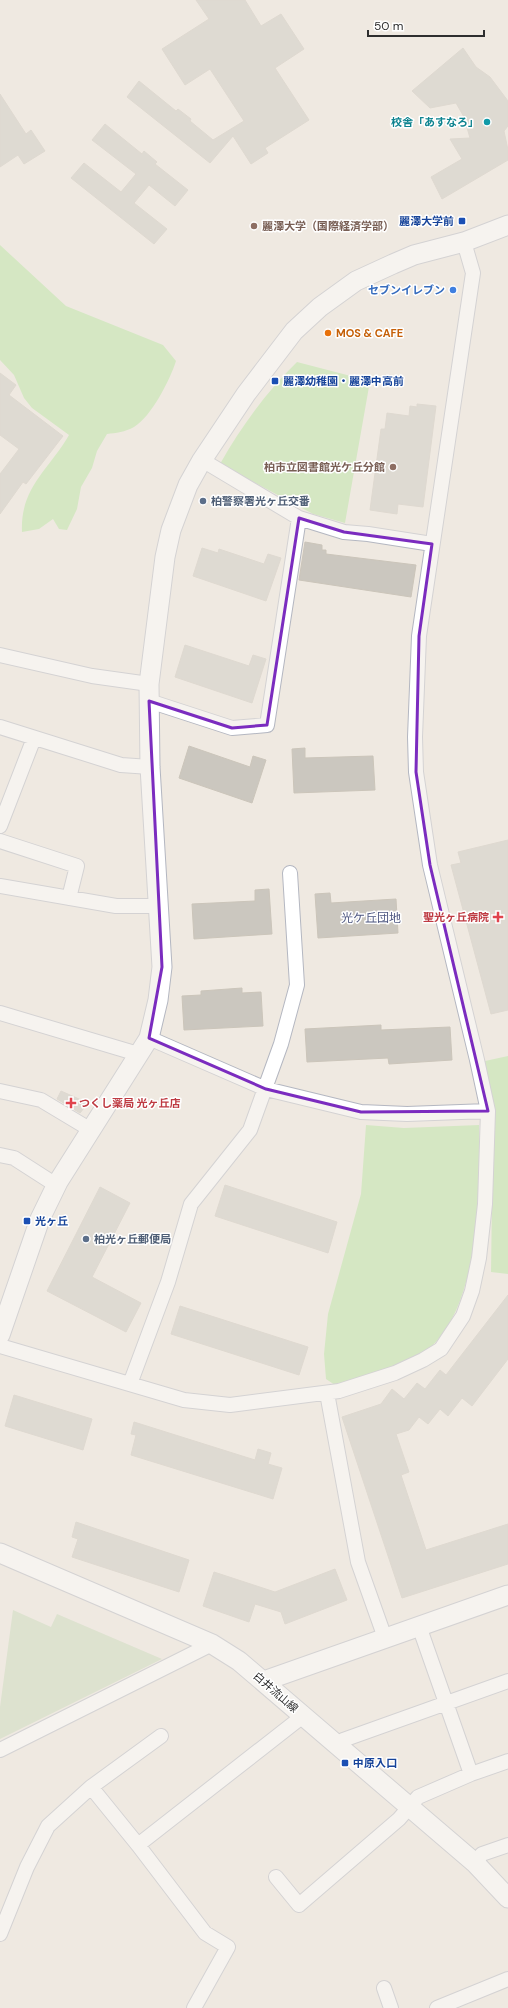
<svg xmlns="http://www.w3.org/2000/svg" width="508" height="2008" font-family="'DM Sans','Noto Sans JP',sans-serif">
<style>
.green{fill:#b6e59e}
.cemetery{fill:#c8d9b8}
.building{fill:#cbc7bf;stroke:#cbc5ba}
.lines{fill:none;stroke-linecap:round;stroke-linejoin:round}
.street-casing{stroke:#b4b7c1;stroke-width:16}
.secondary-casing{stroke:#b4b7c1;stroke-width:21}
.street{stroke:#fff;stroke-width:14}
.secondary{stroke:#fff;stroke-width:19}
.marked{fill:none;stroke:#7b2cbf;stroke-width:3;stroke-linejoin:round}
.culture-dot{fill:#0f9aa8;stroke:#fff;stroke-width:1.5}
.transit-dot{fill:#1a4fb4;stroke:#fff;stroke-width:1.5}
.education-dot{fill:#8d6e63;stroke:#fff;stroke-width:1.5}
.shop-dot{fill:#3f7fe0;stroke:#fff;stroke-width:1.5}
.food-dot{fill:#e8710a;stroke:#fff;stroke-width:1.5}
.service-dot{fill:#5c6f8a;stroke:#fff;stroke-width:1.5}
.health-dot{fill:#e0444e;stroke:#fff;stroke-width:1.5}
.labels{text-anchor:middle;dominant-baseline:central;stroke-width:3;stroke-linejoin:round;paint-order:stroke}
.culture-label{font-size:11px;font-weight:bold;fill:#0d838f;stroke:#fff;text-anchor:end}
.transit-label{font-size:11px;font-weight:bold;fill:#164399;stroke:#fff;text-anchor:start}
.education-label{font-size:11px;font-weight:bold;fill:#785e54;stroke:#fff;text-anchor:start}
.shop-label{font-size:11px;font-weight:bold;fill:#366cbe;stroke:#fff;text-anchor:end}
.food-label{font-size:11px;font-weight:bold;fill:#c56008;stroke:#fff;text-anchor:start}
.service-label{font-size:11px;font-weight:bold;fill:#4e5e75;stroke:#fff;text-anchor:start}
.health-label{font-size:11px;font-weight:bold;fill:#be3a42;stroke:#fff;text-anchor:end}
.street-label{font-size:11px;fill:#2e2e2e;stroke:#fff}
.neighbourhood-label{font-size:12px;fill:#4d5680;stroke:#fff}
</style>
<rect width="100%" height="100%" fill="#efe9e1"/>
<!-- green -->
<path class="green" d="M0,245L66,306L163,345L176,361C170,380 151,417 134,427C125,432 116,433 107,434L97,451L92,468L81,487L77,509L67,530L59,529L53,519L39,529L22,532C20,487 49,470 69,435L32,408L24,398L14,375L0,360Z
M297,362L370,381L345,523L313,514L220,464C241,427 267,391 297,362Z
M508,1056V1274L491,1272L493,1125L485,1061Z
M366,1125L404,1128L479,1125C479,1189 481,1294 435,1343C415,1364 363,1376 335,1385L326,1379L324,1354L328,1314L361,1194Z"/>
<!-- cemetery -->
<path class="cemetery" d="M13,1610L51,1627L57,1614L162,1659L0,1739V1707Z"/>
<!-- building -->
<path class="building" d="M196,0H245L261,26L281,14L304,49L275,68L309,120L265,148L268,153L251,164L233,136L210,163L127,97L139,81L176,111L178,109L191,119L190,121L213,140L244,121L210,69L185,85L162,49L209,19Z
M463,48L476,67L490,77L508,101V126L504,131L508,150V160L442,199L431,177L462,159L450,139L470,138L464,117L456,103L430,108L412,91Z
M0,94L26,134L31,130L45,151L24,164L18,155L0,167Z
M105,124L142,154L144,151L157,162L155,164L188,190L175,206L149,185L134,203L167,229L154,244L71,178L84,163L121,192L136,174L92,140Z
M0,373L16,385L9,395L63,436L26,484L23,482L0,514V474L19,449L0,435Z
M417,404L436,406L423,507L398,504L397,514L370,510L381,429H385L387,413L409,416L410,406L417,407Z
M305,542L322,545V550H326V554L416,565L411,597L299,580Z
M202,548L218,553L219,549L264,564L268,554L281,558L266,601L193,576Z
M185,645L249,666L253,655L266,659L252,703L175,677Z
M189,746L250,767L253,756L266,760L252,803L179,778Z
M305,748V758L373,756L375,790L294,793L292,749Z
M508,840V1010L491,1014L451,865L461,863L458,852Z
M269,889L272,934L194,939L192,904L255,901V890Z
M330,893L331,903L396,899L398,933L318,938L315,894Z
M242,988V993L261,992L263,1026L184,1030L182,996L201,995V991Z
M381,1025V1030L450,1027L452,1060L389,1064L388,1058L307,1062L305,1029Z
M61,1091L88,1103L80,1113L57,1099Z
M225,1185L337,1222L328,1253L215,1216Z
M100,1187L130,1203L92,1277L141,1303L126,1332L47,1291Z
M508,1295V1359L472,1406L462,1398L448,1416L440,1409L428,1424L419,1417L409,1430L396,1434L409,1472L401,1475L426,1550L508,1524V1564L402,1598L342,1417L381,1404L392,1389L404,1399L417,1383L425,1389L440,1370L446,1375Z
M180,1306L308,1347L299,1375L171,1334Z
M14,1395L92,1419L83,1450L5,1426Z
M134,1422L255,1460L258,1449L271,1453L268,1464L282,1468L273,1499L131,1455L136,1435L131,1434Z
M76,1522L189,1560L179,1592L72,1557L78,1539L72,1537Z
M335,1569L347,1600L285,1624L281,1612L255,1604L249,1622L203,1606L214,1572L275,1592Z"/>
<g class="lines">
<!-- street casing -->
<g class="street-casing">
<path id="street" d="M202,460L299,518L344,532L368,534L432,544
M0,655L92,676L149,684
M149,701L232,728L267,725L299,518
M0,727L121,765L150,767
M0,826L34,738
M0,841L77,866L69,898
M0,886L116,906H159
M0,1013L138,1054
M149,1038L266,1089L361,1112L407,1114L488,1111
M0,1091L41,1100L91,1130
M0,1155L14,1158L56,1185
M0,1346L184,1400L230,1405L339,1391L395,1373L423,1360L441,1349L463,1316L472,1291L479,1258L485,1204L488,1111L477,1060L430,865L416,772L415,737L419,636L473,273L464,242
M130,1384L168,1282L191,1204L250,1130L281,1044L297,985L290,873
M327,1393L358,1562L385,1638
M419,1626L471,1774
M161,1736L91,1787L138,1845L205,1933L228,1947L194,2008
M338,1745L343,1740L508,1681
M0,1750L212,1644
M138,1845L303,1716
M475,1863L482,1854L508,1845
M276,1877L299,1905L399,1819L418,1797L471,1774L508,1761
M0,1934L27,1867L48,1826L91,1787
M384,1988L391,2008
M437,2008L508,1979"/>
</g>
<!-- secondary casing -->
<g class="secondary-casing">
<path id="secondary" d="M0,1335L40,1219L58,1182L149,1038L158,1000L162,967L150,767L149,684L165,557L171,530L188,485L202,460L246,394L294,331L320,307L356,281L393,264L414,255L464,242L508,225
M0,1553L212,1644L239,1661L475,1863L508,1898
M264,1681L508,1595"/>
</g>
<!-- street -->
<use href="#street" class="street"/>
<!-- secondary -->
<use href="#secondary" class="secondary"/>
</g>
<!-- marked area -->
<path d="M0 0H508V2008H0ZM299,518L344,532L432,544L419,636L416,772L430,865L488,1111L361,1112L266,1089L149,1038L162,967L149,701L232,728L267,725Z" fill="#efe9e1" fill-opacity=".55" fill-rule="evenodd"/>
<path class="marked" d="M299,518L344,532L432,544L419,636L416,772L430,865L488,1111L361,1112L266,1089L149,1038L162,967L149,701L232,728L267,725Z"/>
<!-- markers -->
<circle class="culture-dot" cx="487" cy="122" r="4"/>
<g class="transit-dot">
<rect x="458" y="217" width="8" height="8" rx="2"/>
<rect x="271" y="377" width="8" height="8" rx="2"/>
<rect x="23" y="1217" width="8" height="8" rx="2"/>
<rect x="341" y="1759" width="8" height="8" rx="2"/>
</g>
<g class="education-dot">
<circle cx="254" cy="226" r="4"/>
<circle cx="393" cy="467" r="4"/>
</g>
<circle class="shop-dot" cx="453" cy="290" r="4"/>
<circle class="food-dot" cx="328" cy="333" r="4"/>
<g class="service-dot">
<circle cx="203" cy="501" r="4"/>
<circle cx="86" cy="1239" r="4"/>
</g>
<g class="health-dot">
<path d="M496 911h4v4h4v4h-4v4h-4v-4h-4v-4h4z"/>
<path d="M69 1097h4v4h4v4h-4v4h-4v-4h-4v-4h4z"/>
</g>
<g class="labels">
<!-- culture labels -->
<g class="culture-label">
<text x="479" y="122">校舎「あすなろ」</text>
</g>
<!-- transit labels -->
<g class="transit-label">
<text x="454" y="221" text-anchor="end">麗澤大学前</text>
<text x="283" y="381">麗澤幼稚園・麗澤中高前</text>
<text x="35" y="1221">光ヶ丘</text>
<text x="353" y="1763">中原入口</text>
</g>
<!-- education labels -->
<g class="education-label">
<text x="262" y="226">麗澤大学（国際経済学部）</text>
<text x="385" y="467" text-anchor="end">柏市立図書館光ケ丘分館</text>
</g>
<!-- shop labels -->
<g class="shop-label">
<text x="445" y="290">セブンイレブン</text>
</g>
<!-- food labels -->
<g class="food-label">
<text x="336" y="333">MOS &amp; CAFE</text>
</g>
<!-- service labels -->
<g class="service-label">
<text x="211" y="501">柏警察署光ヶ丘交番</text>
<text x="94" y="1239">柏光ヶ丘郵便局</text>
</g>
<!-- health labels -->
<g class="health-label">
<text x="489" y="917">聖光ヶ丘病院</text>
<text x="79" y="1103" text-anchor="start">つくし薬局 光ヶ丘店</text>
</g>
<!-- street labels -->
<g class="street-label">
<text transform="translate(276 1692) rotate(41)">白井流山線</text>
</g>
<!-- neighbourhood labels -->
<g class="neighbourhood-label">
<text x="371" y="918">光ケ丘団地</text>
</g>
</g>
<!-- scale -->
<path d="M368 30v6h116v-6" fill="none" stroke="#2e2e2e" stroke-width="2"/>
<text x="374" y="30" font-size="12" fill="#2e2e2e" stroke="#ffffff" stroke-width="3" paint-order="stroke">50 m</text>
</svg>
